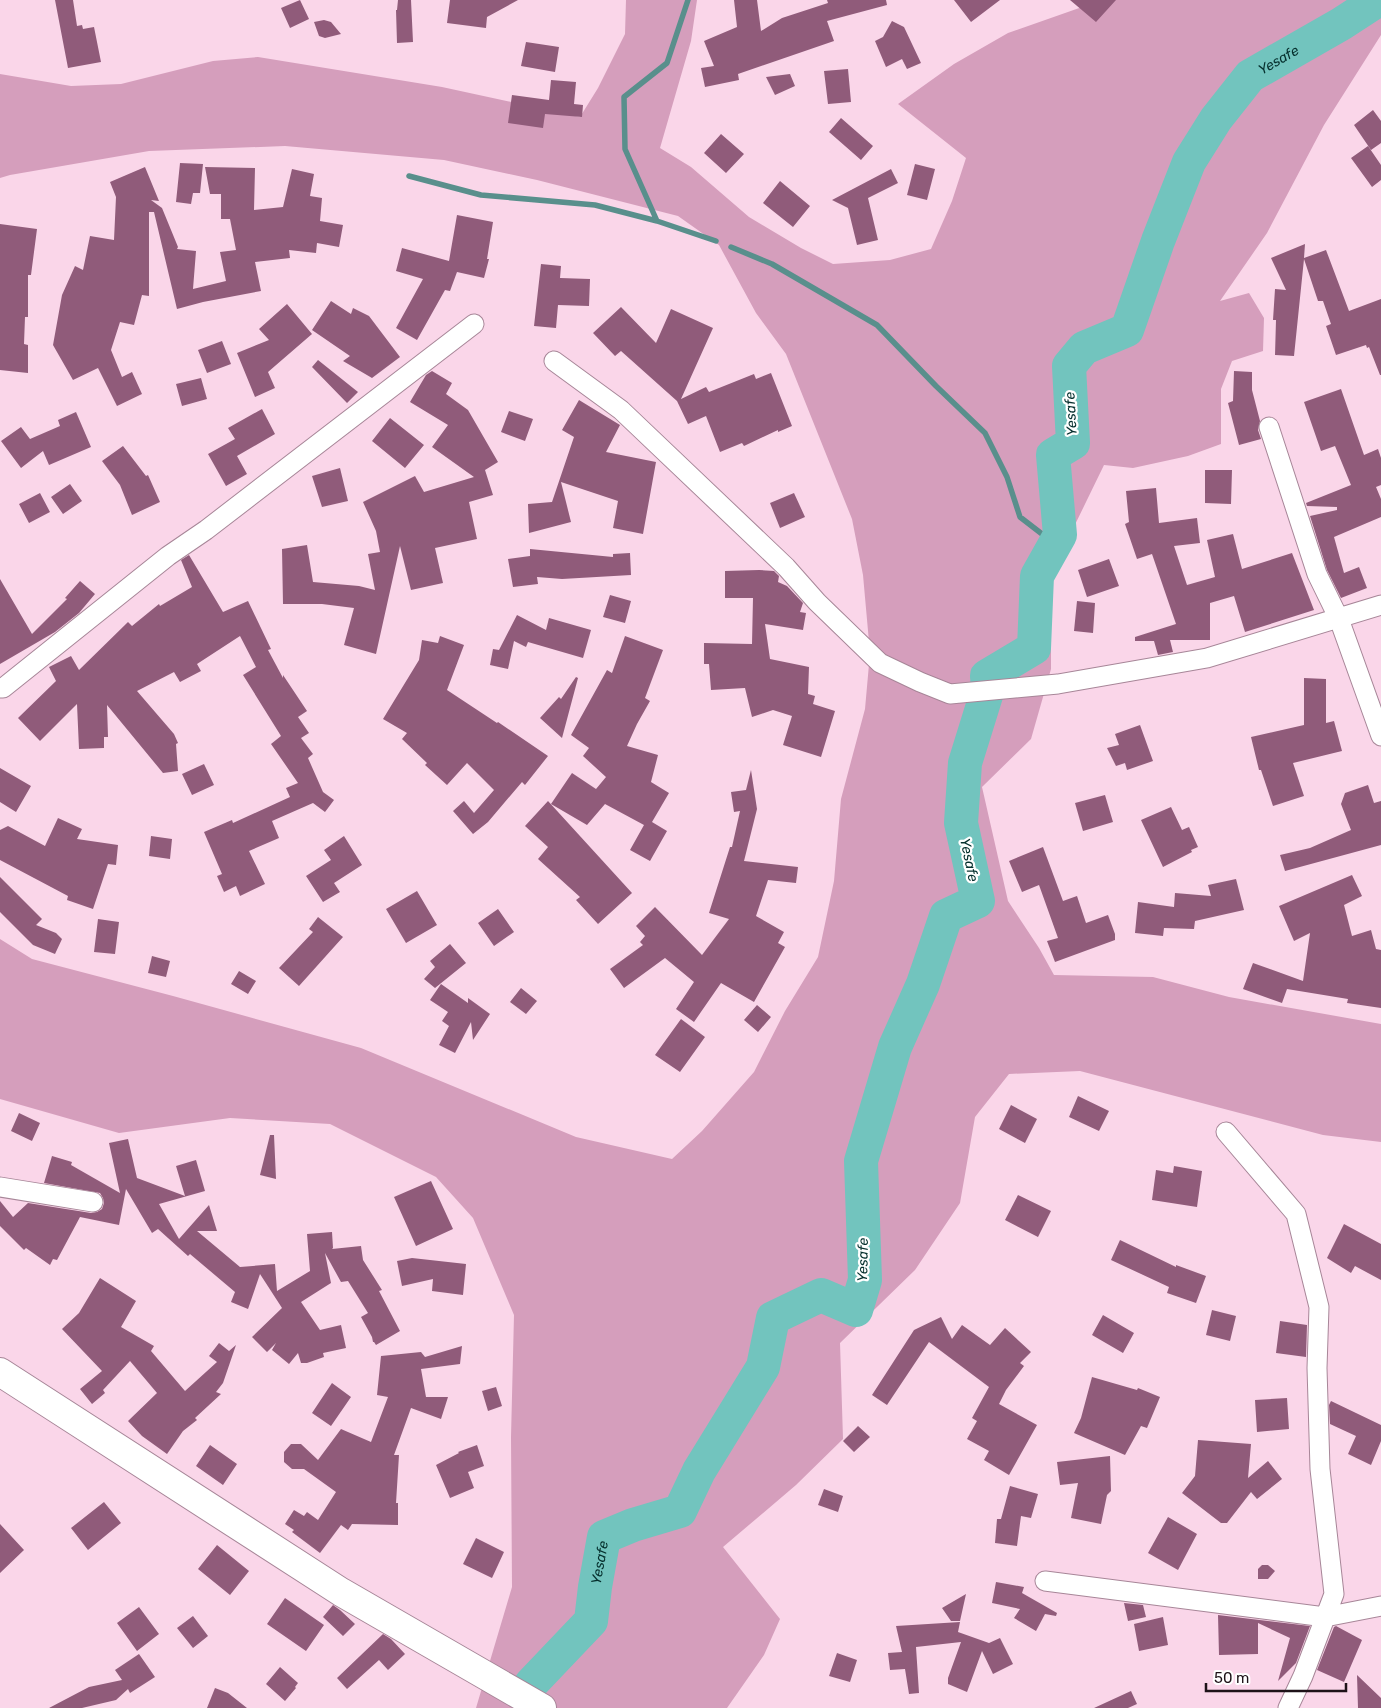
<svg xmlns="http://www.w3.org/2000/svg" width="1381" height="1708" font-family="Rubik,sans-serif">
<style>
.green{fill:#d59ebc}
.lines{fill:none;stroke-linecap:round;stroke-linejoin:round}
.stream{stroke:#598f8c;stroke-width:5.5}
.river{stroke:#72c4be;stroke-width:34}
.building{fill:#905b7a}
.street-casing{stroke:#a78698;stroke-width:21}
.secondary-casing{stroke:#a78698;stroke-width:30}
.street{stroke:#fff;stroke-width:19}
.secondary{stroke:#fff;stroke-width:28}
.labels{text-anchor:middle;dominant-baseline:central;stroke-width:4.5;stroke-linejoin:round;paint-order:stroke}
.water-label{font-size:14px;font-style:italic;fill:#06302e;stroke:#fff}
</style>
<rect width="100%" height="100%" fill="#fad6e9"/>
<!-- green -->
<path class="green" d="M626,0H697L691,41L660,148L691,167L749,217L801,248L833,264L890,260L931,249L952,201L966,158L898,104L954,64L1008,33L1102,0H1381V35L1324,125L1267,233L1220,301L1249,293L1264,318L1263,351L1232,361L1221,389V444L1188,456L1133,468L1104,465L1051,574V669L1031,739L982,787L1008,901L1039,948L1054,975L1153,977L1229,997L1381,1024V1142L1323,1135L1080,1071L1009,1074L975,1117L960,1203L915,1270L840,1343L843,1439L796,1485L723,1547L780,1619L764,1655L727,1708H476L512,1587L511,1437L514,1315L473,1218L436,1177L330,1124L230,1118L119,1133L0,1099V939L32,959L173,996L361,1048L576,1137L672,1159L702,1131L754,1072L785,1011L818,957L834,881L841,799L865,709L870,653L863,575L852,519L786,354L756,313L719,245L678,216L537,180L444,160L285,146L149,151L10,175L0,178V74L71,86L121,84L213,61L258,57L442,87L580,117L598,88L625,34Z"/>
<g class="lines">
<!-- stream -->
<path class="stream" d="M409,176L481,195L595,205L657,221L716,241
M657,221L625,149L624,97L667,63L688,0
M731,247L772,264L877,325L936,386L985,433L1007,477L1020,517L1055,544"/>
<!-- river -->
<path class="river" id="s1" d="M531,1684L591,1621L595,1587L604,1537L633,1525L680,1511L699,1471L763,1367L773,1318L821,1295L856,1310L865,1280L861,1161L895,1047L923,984L946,916L978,901L961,823L965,763L988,689L987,676L1034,648L1037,576L1060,535L1053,455L1073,443L1069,366L1084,348L1127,330L1158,241L1189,162L1216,119L1250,76L1341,24L1378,0"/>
</g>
<!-- building -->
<path class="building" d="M55,0H73L77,26L82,25L83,29L94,27L101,62L68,68Z
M300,0L309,19L290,28L281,8Z
M398,0H411L413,42L397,43L396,10H397Z
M450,0H518L487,17L486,28L447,23Z
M734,0H757L761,31L782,18L828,3L827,0H886L887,5L827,21L834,41L738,74L739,80L705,87L701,68L714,66L704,41L737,27Z
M954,0H1000L971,22Z
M1070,0H1116L1096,22Z
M324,20L331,22L341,34L325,38L319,36L314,22Z
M892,21L904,27L921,63L907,69L902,59L886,67L875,41L883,37Z
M526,42L559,47L555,72L521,66Z
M848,69L851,102L828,104L824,71Z
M790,74L795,86L775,95L766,77Z
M551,80L576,82L574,104L583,105L582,117L545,114L543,128L508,123L512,95L549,100Z
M1373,110L1381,121V143L1371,150L1354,125Z
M841,118L873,146L861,160L829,132Z
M721,134L744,154L726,173L704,153Z
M1368,146L1381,165V180L1372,187L1351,158Z
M180,163L203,164L200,193H193L191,204L176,202Z
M915,164L935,169L927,200L907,195Z
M145,167L159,201L151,200L162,208L178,247L177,249L196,251L193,289L226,281L220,252L236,250L230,219H221V194H210L205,167L255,168L254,210L283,207L292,169L314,174L310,196L322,198L320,221L343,225L339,247L317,243L316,253L289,250L290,258L255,262L261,291L203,302L177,309L154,212H149V296L142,295L134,325L120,322L111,350L122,377L132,372L142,394L117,406L98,368L73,380L53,345L62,295L75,266L83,270L90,236L114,240L116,197L110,182Z
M891,169L898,183L868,198L878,240L857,245L848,208L832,200Z
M780,181L810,206L793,227L763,203Z
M457,215L493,222L487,259H489L484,278L457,272L450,291L445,290L417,340L396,328L423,279L396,271L402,248L449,261Z
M0,224L37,229L31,275H28V317H25L24,344L28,345V373L0,370Z
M1305,244L1304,258L1326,250L1349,311L1381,299V375H1380L1369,347L1367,348L1366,345L1336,355L1326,326L1331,324L1323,301H1318L1304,259L1294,356L1275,355L1276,320H1273L1275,289L1286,290L1271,258Z
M541,264L561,266L560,278L590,279L589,306L558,305L556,328L534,326Z
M331,301L351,314L353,308L369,316L400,357L372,378L343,361L350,356L312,330Z
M287,304L312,334L268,372L275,388L255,397L237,353L269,340L259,329Z
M621,307L656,343L671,309L713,328L681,399L706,387L709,392L754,374L756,379L771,373L792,426L778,432V430L744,446L742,443L720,452L706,416L688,424L677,401L621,351L615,356L593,333Z
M222,341L231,364L207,373L198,350Z
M318,360L358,392L347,403L312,367Z
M432,371L452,383L446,394L468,410L498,462L485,470L493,495L469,502L477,539L435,548L443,583L411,590L400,546L376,654L344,645L354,608L322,604H283L282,549L307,545L313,582L359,586L375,590L368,554L380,552L376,531L363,502L415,476L424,492L474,477L432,447L448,425L410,402L426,375Z
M1234,371L1252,372V390L1260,421L1258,430L1261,439L1239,445L1228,403L1233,401Z
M201,378L207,399L182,406L176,384Z
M1341,389L1364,455L1378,449L1381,458V485L1376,487L1381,499V517L1334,537L1344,573L1359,567L1367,588L1341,598L1327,570L1310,516L1337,510V507L1307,506L1306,503L1351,485L1335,446L1321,451L1304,402Z
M579,400L620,425L606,452L656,462L643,534L613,528L618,501L561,482L571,522L529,533L528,504L552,502L574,437L562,430Z
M262,409L275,434L237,456L247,474L226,486L208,454L235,439L228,428Z
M509,411L533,419L525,441L501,432Z
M76,412L91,447L49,465L43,451L21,468L1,441L21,427L30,439L60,426L58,420Z
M390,418L424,445L405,468L372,441Z
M123,446L146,476L148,475L160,502L132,515L120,485L102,461Z
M340,468L348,501L322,507L312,476Z
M1205,470H1232L1231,504L1205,503Z
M70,484L82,501L63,514L51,497Z
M1156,488L1159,523L1197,518L1200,543L1174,546L1187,585L1215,577L1207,540L1233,534L1242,569L1292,553L1314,610L1245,632L1234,596L1210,603V640H1170L1173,652L1158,655L1154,641H1135V637L1176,624L1152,554L1137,559L1125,524L1129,522L1126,491Z
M40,493L50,512L29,523L19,504Z
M794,493L805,517L780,528L770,503Z
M530,549L613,557V554L630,553L631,575L562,579L537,577L538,584L513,587L508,559L530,556Z
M189,555L223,612L248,601L271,649L268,650L283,678V675L307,711L298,717L309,733L301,738L313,754L308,758L323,792L334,800L325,812L313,803L272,821L279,838L249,851L265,884L240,896L236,886L224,892L217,876L222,874L204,832L232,820L233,823L290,797L286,788L298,783L271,744L281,736L243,675L256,667L240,636L197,664L201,671L180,682L174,672L137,691L174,734L178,743L176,744L178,771L163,773L107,705L108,737H104V748L79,749L77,704L40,741L18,718L56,681L49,667L71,656L79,670L128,622L132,626L159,604L160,606L192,587L181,560Z
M1109,559L1119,586L1087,597L1078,570Z
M759,570L774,571L779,576L778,582L787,586L803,603L800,612L806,613L803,630L765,624L770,659L809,667L808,694L815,696L813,704L835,711L821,757L783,745L792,716L773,710L752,717L745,688L711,690L709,664H704V643L752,644L753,598H725V571Z
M0,579L32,634L67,599L65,598L80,581L95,594L79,613L55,632L0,664Z
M610,595L631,601L625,623L603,617Z
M1077,601L1095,603L1093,633L1074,631Z
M517,615L546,630L549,618L591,630L583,658L528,642L526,647L514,641L508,669L490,665L493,649L499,650Z
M440,636L464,645L447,690L497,723L498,722L548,756L525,785L522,782L488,822L473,834L453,811L464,801L474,813L494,790L467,763L447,785L425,765L427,763L402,739L407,733L383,719L419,660L422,640L438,643Z
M625,636L663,650L645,698L650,701L637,724L627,746L658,755L651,782L669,793L652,822L667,831L650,861L630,850L644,825L605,804L587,825L551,804L572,773L596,789L606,777L583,756L589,748L571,735L607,670L612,673Z
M576,677L578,678L562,738L540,718L559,697L561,699Z
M1304,678L1326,679V723L1334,721L1342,751L1293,763L1304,796L1273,806L1261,770H1259L1251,737L1304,725Z
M1140,725L1153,761L1127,770L1125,763L1116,766L1107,748L1119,745L1115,734Z
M204,764L214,785L192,795L182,774Z
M0,768L31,786L16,812L0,802Z
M751,770L757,809L744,861L798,867L796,883L768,880L756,916L784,932L778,943L785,947L754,1002L721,983L694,1022L676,1009L694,982L665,958L624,988L610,969L643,945L640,942L645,936L636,926L655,907L702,955L729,919L709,913L730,847H732L740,811L734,812L731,792L746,790Z
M1368,785L1374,803L1381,801V845L1285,871L1280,855L1310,848L1351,830L1341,804L1345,793Z
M1105,795L1113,822L1083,831L1075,803Z
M548,801L632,893L598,924L576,900L580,897L538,859L548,847L525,826Z
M1171,807L1182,830L1189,827L1198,847L1191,850L1192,852L1163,867L1141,820Z
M58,818L82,829L77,839L118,845L116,865L108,864L93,909L67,900L68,896L0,860V830L8,826L45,846Z
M151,836L172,839L170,859L149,856Z
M344,836L362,865L334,883L340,892L323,902L306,876L331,860L324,850Z
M1043,847L1063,901L1077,896L1086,923L1108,915L1115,934V940L1055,962L1047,941L1058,938L1039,885L1022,892L1009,861Z
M1352,875L1362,896L1344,905L1352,936L1371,930L1376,949L1381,950V1008L1347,1003L1348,999L1287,989L1282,1003L1243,989L1253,963L1303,981L1310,933L1294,941L1279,906Z
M0,877L42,919L36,925L56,933L62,939L55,954L33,945L0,912Z
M1236,879L1244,910L1195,921L1194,929L1164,928L1163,936L1135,933L1138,902L1174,907L1175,893L1211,896L1208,885Z
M417,891L437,925L406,943L386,909Z
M498,909L514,932L494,946L478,923Z
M318,917L343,937L299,986L279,968L313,932L309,929Z
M98,919L119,922L115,954L94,952Z
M450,944L466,963L435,988L424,979L435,967L430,961Z
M152,956L170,961L166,977L148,973Z
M239,971L256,981L248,994L231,984Z
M441,984L468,1003V998L490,1014L473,1040L471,1022L455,1053L439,1045L449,1026L442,1021L448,1012L430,1000Z
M521,988L537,1001L526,1014L510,1002Z
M757,1005L771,1017L758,1032L744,1020Z
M681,1019L705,1037L680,1072L655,1055Z
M1078,1096L1109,1111L1099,1131L1069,1117Z
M1011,1105L1037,1119L1025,1143L999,1129Z
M19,1113L40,1123L32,1141L11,1131Z
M270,1135H274L276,1179L260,1175Z
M128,1139L137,1178L185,1196L176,1166L196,1160L205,1191L159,1204L179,1239L209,1205L217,1231H197L240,1267L275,1264L277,1291L310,1271L307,1234L332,1232L333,1248L332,1249L361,1246L363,1260L382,1290L379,1291L400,1331L376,1345L374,1342H373L372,1337L361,1317L368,1313L348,1281L341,1282L325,1253L331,1283L301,1302L320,1330L341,1325L346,1348L323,1353L324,1357L307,1363H301L298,1353L289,1364L272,1350L276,1343L267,1352L252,1337L282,1308L260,1274L248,1309L231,1302L235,1292L190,1254L188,1256L158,1229L152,1233L126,1189L119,1225L80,1217L57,1260L53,1259L50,1265L26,1248L24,1250L0,1226V1201L13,1217L28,1203L91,1213L97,1212L102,1209L104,1203L103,1198L100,1193L44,1183L52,1156L72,1162L71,1165L120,1193L109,1143Z
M1174,1166L1202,1171L1197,1207L1152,1200L1156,1170L1173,1173Z
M431,1181L453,1229L416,1246L394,1197Z
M1018,1195L1051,1211L1038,1237L1005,1220Z
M1344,1224L1381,1244V1280L1355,1266L1351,1273L1327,1258Z
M1120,1240L1176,1267V1265L1206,1276L1196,1303L1167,1293L1169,1287L1111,1260Z
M412,1258L466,1264L463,1295L432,1291L433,1279L402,1286L397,1261Z
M100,1278L136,1301L121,1327L154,1346L151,1351L185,1391L217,1362L209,1356L219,1343L229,1351L236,1345L223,1383L216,1392L221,1394L195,1418L197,1420L183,1431L167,1454L142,1436L128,1421L157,1393L130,1361L103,1390L105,1393L92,1404L80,1389L102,1371L62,1329L79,1313Z
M1212,1310L1236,1316L1230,1341L1206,1335Z
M1103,1315L1134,1333L1123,1353L1092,1335Z
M941,1317L952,1339L962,1325L990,1345L1005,1328L1031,1352L1020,1363L1024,1366L1006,1390L999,1404L1037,1425L1009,1475L984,1460L989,1451L967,1439L977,1421L972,1418L989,1387L929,1342L887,1405L872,1395L914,1330Z
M1280,1321L1307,1325L1306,1357L1276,1353Z
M462,1346L460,1364L421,1369L426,1397H448L441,1419L411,1408L394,1455H399L396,1503H398V1525L352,1524L348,1530L341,1525L320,1553L292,1532L294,1530L285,1524L294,1510L304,1516L307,1512L318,1520L336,1492L304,1469H292L284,1462V1452L291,1444H301L318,1460L341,1429L371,1442L388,1397L377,1395L381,1356L421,1352L425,1357Z
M1092,1377L1137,1390L1138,1388L1160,1397L1147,1428L1141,1426L1125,1455L1074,1433L1081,1418Z
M332,1383L351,1397L331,1426L312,1413Z
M496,1387L502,1406L488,1411L482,1391Z
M1287,1398L1289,1429L1257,1432L1255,1400Z
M1331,1401L1381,1425V1441L1371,1465L1348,1454L1356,1436L1330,1424L1329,1405Z
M858,1426L870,1437L854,1452L843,1441Z
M1198,1440L1251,1444L1248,1478L1268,1461L1282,1479L1257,1499L1251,1492L1227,1523H1221L1182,1493L1195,1476Z
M210,1445L237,1464L223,1485L196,1466Z
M477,1445L484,1466L468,1472L474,1488L450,1498L436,1465L459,1453L458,1452Z
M1110,1456L1111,1491L1107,1495L1101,1524L1071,1518L1078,1483L1060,1485L1057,1462Z
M1010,1486L1038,1494L1031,1518L1021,1516L1017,1546L995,1543L997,1519H1001Z
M824,1489L843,1496L838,1512L818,1505Z
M104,1502L121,1523L88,1550L71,1528Z
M1168,1517L1197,1534L1178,1570L1148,1553Z
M0,1524L24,1550L0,1573Z
M476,1538L504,1552L492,1578L463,1564Z
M217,1545L249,1571L230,1595L198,1569Z
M1262,1565H1268L1275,1571L1268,1579H1258V1569Z
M996,1582L1024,1587L1022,1593L1057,1613L1056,1616L1045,1614L1036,1631L1014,1618L1020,1609L992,1603Z
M966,1594L960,1621H951L942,1608Z
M285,1598L324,1625L306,1651L267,1624Z
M1124,1603L1143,1605L1146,1617L1128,1621Z
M333,1605L340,1610L355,1624L343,1636L323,1617Z
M139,1607L159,1634L137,1651L117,1623Z
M1218,1615L1310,1626L1296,1663L1278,1681L1290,1638L1258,1623V1654L1219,1655Z
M193,1616L208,1636L193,1648L177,1628Z
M1163,1617L1168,1645L1139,1651L1134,1624Z
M960,1622L958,1632L989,1643L1000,1638L1013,1664L993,1674L982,1651L967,1692L948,1684V1678L961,1642L916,1647L919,1693L909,1694L905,1669L890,1670L888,1653L902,1652L896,1626Z
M1336,1626L1362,1640L1344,1682L1317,1670L1334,1627Z
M383,1634L391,1639L405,1654L388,1670L379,1660L347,1689L337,1678Z
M837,1653L857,1660L850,1682L829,1676Z
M139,1654L155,1677L130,1693L128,1689L116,1700L82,1708H49L89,1687L122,1680L115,1670Z
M280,1667L298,1683L295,1687L296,1688L285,1701L266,1684Z
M1357,1675L1381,1698V1708H1358Z
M215,1688L228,1693L247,1708H207Z
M1131,1691L1137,1704L1128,1708H1094Z"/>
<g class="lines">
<!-- street casing -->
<g class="street-casing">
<path id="street" d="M554,361L621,410L786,567L817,602L880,663L920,682L950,694L1058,684L1207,658L1381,605
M1269,427L1317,574L1339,619L1381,736
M0,688H3L168,556L206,530L474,324
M1226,1132L1296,1214L1319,1307L1317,1368L1320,1469L1334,1594L1303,1676L1288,1708
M0,1187L93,1202
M1045,1581L1325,1617L1381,1606"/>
</g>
<!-- secondary casing -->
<g class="secondary-casing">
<path id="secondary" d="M0,1372L341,1592L542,1708"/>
</g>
<!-- street -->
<use href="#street" class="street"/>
<!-- secondary -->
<use href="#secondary" class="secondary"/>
</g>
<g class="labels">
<!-- water labels -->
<g class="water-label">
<text stroke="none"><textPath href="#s1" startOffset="1978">Yesafe</textPath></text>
<text transform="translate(1071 414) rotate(-93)">Yesafe</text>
<text transform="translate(969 860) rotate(78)">Yesafe</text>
<text transform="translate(863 1260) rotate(-89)">Yesafe</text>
<text stroke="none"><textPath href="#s1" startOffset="146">Yesafe</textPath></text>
</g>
</g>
<!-- scale -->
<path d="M1206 1683v8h140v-8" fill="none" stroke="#1e1218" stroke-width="2.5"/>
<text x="1214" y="1683" font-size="15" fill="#1e1218" stroke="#ffffff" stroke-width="4" paint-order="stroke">50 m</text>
</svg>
